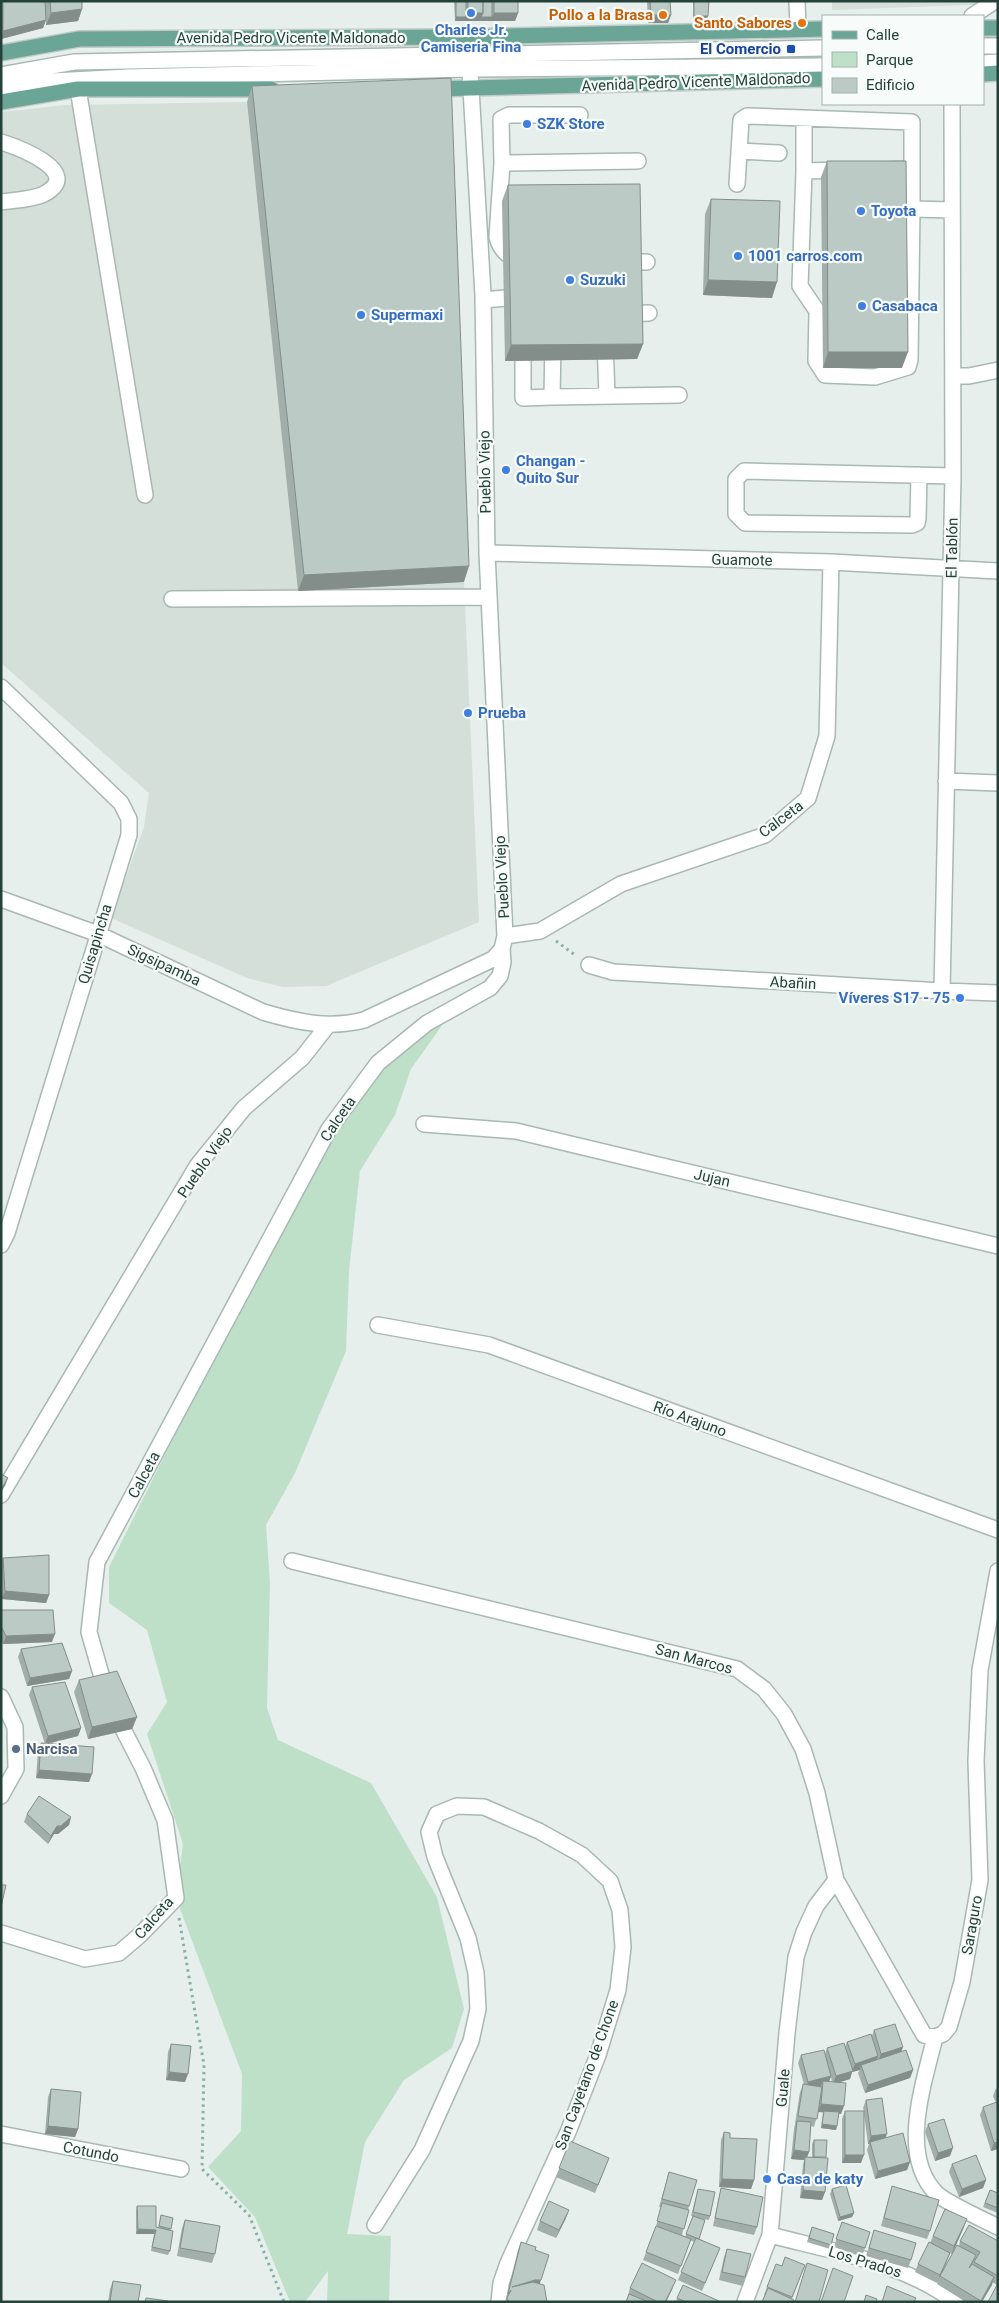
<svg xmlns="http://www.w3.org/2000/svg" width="999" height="2303" font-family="Roboto,sans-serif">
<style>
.built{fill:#d4dfda}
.green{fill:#bfe0c8}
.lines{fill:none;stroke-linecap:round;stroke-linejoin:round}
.minor-casing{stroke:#a8b8b2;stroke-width:18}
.major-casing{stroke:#c2cac8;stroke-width:18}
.path{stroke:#86b3a5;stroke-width:3;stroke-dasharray:2.5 4;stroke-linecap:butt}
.minor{stroke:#fff;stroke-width:15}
.major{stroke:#6aa596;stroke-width:15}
.wall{fill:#a1aea9;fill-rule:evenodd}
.shaded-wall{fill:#838d89}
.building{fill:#bbcac4;stroke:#838d89}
.shop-dot{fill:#3f7fe0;stroke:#f7fbf9;stroke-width:2}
.food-dot{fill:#e8710a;stroke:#f7fbf9;stroke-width:2}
.transit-dot{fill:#1a4fb4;stroke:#f7fbf9;stroke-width:2}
.service-dot{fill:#5c6f8a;stroke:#f7fbf9;stroke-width:2}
.labels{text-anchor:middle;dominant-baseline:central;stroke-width:4.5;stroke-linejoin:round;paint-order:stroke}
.food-label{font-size:15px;font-weight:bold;fill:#c56008;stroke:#f7fbf9;text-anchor:end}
.shop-label{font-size:15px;font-weight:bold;fill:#366cbe;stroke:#f7fbf9;text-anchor:start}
.street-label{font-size:15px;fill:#24423a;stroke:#f7fbf9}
.transit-label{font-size:15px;font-weight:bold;fill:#164399;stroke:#f7fbf9;text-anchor:end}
.service-label{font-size:15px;font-weight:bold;fill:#4e5e75;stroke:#f7fbf9;text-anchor:start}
</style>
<rect width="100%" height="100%" fill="#e6efeb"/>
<!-- built -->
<path class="built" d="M832,1H998V4L832,10Z
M247,102L298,590L464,582L479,922L326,986L283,987L247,978L111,918L144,827L149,793L1,663V112L65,105Z"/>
<!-- green -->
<path class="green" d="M431,1021L443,1024L411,1069L395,1115L360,1171L349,1271L346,1351L295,1473L266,1525L270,1583L267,1708L278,1740L371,1783L437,1897L464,2009L452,2048L404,2080L365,2142L347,2234L391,2236L389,2302H327L328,2271L305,2302H290L255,2217L208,2167L241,2131L242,2074L176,1898L183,1844L147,1734L167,1702L147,1630L109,1603V1567L309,1166L377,1068Z"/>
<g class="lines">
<!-- minor casing -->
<g class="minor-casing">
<path id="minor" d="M797,1L798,28
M972,16L995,1
M983,46H998
M983,63L998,62
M1,75L74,62L823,48
M78,89L145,495
M1,90L53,81L128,77L470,69L823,66
M1,142C17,147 85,172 44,194C32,200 14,200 1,202
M739,151L779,153
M502,163L638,161
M843,170L804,171L800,286L817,311L816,361L825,375L875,377L908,367L910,360L912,209
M886,170L912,169
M804,171V119
M737,184L741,120L747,116L912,122V209L952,210
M518,260C507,256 500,249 497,237L502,163L501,119L509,115H580
M621,262H647
M483,300L517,297
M622,314L649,313
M523,340V398L552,397L553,342
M605,341L607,396
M953,376H969L998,370
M552,397L679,395
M919,475L918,518L917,523L912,525L745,523L736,514V479L744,471L953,476
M487,553L831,562L998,571
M172,599L489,597
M1,687L121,803L129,819V835L7,1233L1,1245
M946,781L998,783
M1,899L98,934L263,1012C297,1022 329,1029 364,1020L493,959L502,949L505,936L487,553L483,295L468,37
M505,936L540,931L621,884L765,835L808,798L827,736L831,562
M589,965L613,972L942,991L998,993
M942,991L953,476L952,104
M424,1124L516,1131L998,1246
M378,1325L489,1345L998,1530
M1,1495L197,1166L244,1108L302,1058L328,1025
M292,1561L737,1669L764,1689L784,1714L803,1749L817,1793L836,1880L924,2035L935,2037
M1,1697L15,1727L16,1769L1,1796
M1,1933L85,1959L119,1953L140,1935L176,1898L165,1820L143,1768L109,1702L89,1632L97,1562L329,1129L378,1063L427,1023L490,988L500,976L503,962L502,949
M935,2037L943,2034L949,2027L962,1982L980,1880L976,1761L980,1670L998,1571
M935,2037C924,2083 898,2156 937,2194C947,2203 984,2220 998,2227
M1,2134L181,2169
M375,2225L422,2150L471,2041L478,2009L476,1973L468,1938L435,1857L429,1832L437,1814L457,1806L484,1807L539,1831L582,1855L610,1881L620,1910L623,1947L618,1990L598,2055L568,2132L508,2263L501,2283L499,2302
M770,2235C831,2251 905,2263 955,2302
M745,2302L770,2235L787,2033L796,1957L804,1932L816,1906L836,1880"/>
</g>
<!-- major casing -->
<g class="major-casing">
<path id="major" d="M983,28H998
M1,53L79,39L468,37L823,29
M983,74L998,73
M432,89L823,79
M1,102L78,89H271"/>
</g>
<!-- path -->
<path class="path" d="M556,941L575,955
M179,1918L204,2065L202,2169L249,2215L284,2302"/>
<!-- minor -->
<use href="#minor" class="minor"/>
<!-- major -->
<use href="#major" class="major"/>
</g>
<!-- wall -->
<path class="wall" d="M1,1H82V9L78,21L46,25V20L43,28L1,39Z
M454,1H518V13L515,21H455Z
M647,1H670L671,15L668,23H648Z
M693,1H709L707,20H693Z
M252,86L464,582L298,591L247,102Z
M827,161L902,368H823L821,177Z
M508,185L643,344L637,359L505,361L502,201Z
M711,199L772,298L703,295L705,214Z
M3,1558L49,1595L46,1603L2,1599L1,1562Z
M1,1610L52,1642L3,1644L1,1641Z
M21,1649L72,1671L69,1679L27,1686L18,1657Z
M79,1680L137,1717L132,1729L88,1739L74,1692Z
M32,1687L81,1728L78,1736L48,1744L92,1774L89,1782L36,1778L38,1751L41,1743L45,1744L29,1695Z
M27,1814L71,1817L69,1825L58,1834H54L48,1844L24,1822Z
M874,2030L903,2047L901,2052L913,2070L910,2078L865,2093L858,2073L860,2070L852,2072L850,2079L838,2083L841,2114H839L836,2130L821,2128L823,2112H818L814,2127L811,2126L809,2152L807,2157H812V2144L814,2140L825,2192L822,2200L800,2198L803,2165L804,2160L791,2159L794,2129L795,2124L800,2092L804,2084L798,2063L801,2055L825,2054L827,2048L845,2047L847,2042L872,2036ZM831,2077L832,2082H829Z
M171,2044L185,2082L166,2080L168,2052Z
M996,2088L998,2092V2149L991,2151L980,2115L983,2107L996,2103L993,2096Z
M51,2089L78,2129L75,2137L45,2134L48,2097Z
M866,2100L885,2138L910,2162L907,2170L875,2179L867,2150L869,2144H868L864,2114L861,2163H842V2119L845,2111H864L863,2108Z
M928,2124L950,2156L935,2161L925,2132Z
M724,2132L730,2138L754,2180L751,2189L719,2187L721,2140Z
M570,2141L606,2166L595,2193L556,2177Z
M952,2164L986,2180L983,2188L959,2197L949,2172Z
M669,2172L689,2206L682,2235L685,2237L693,2216H691L698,2189L710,2216L709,2220L698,2218L699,2239L720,2248L702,2291L678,2280L694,2242L690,2240L678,2274L643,2260L655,2230L661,2207H659Z
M892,2186L930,2231L927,2239L881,2226Z
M721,2188L757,2227L754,2235L713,2226L719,2197Z
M832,2189L854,2213L852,2217L838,2221L830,2194Z
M990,2190L998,2193V2213L983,2207Z
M137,2206L156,2227L158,2228L161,2215L173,2218L170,2230V2251L168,2255L151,2251L154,2234H136V2210Z
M566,2218L556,2238L537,2230L540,2221Z
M185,2220L215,2254L212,2263L177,2256L182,2228Z
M842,2222L870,2232L862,2257L834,2247Z
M812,2227L834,2234L830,2249L807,2242Z
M964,2227L952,2254L950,2253L937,2283L915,2272L918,2264L930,2243L933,2236Z
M874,2230L911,2260L908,2268L866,2256Z
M960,2241H998V2302L997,2285L992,2282L982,2302H966L937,2284L940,2276L959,2246Z
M521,2242L535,2250L540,2284L547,2302H506L507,2300L505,2302L518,2250Z
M727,2249L745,2277L743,2286L719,2280L724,2257Z
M805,2265L792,2299L764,2295L767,2287L782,2266Z
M113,2281L138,2302H108L110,2289Z
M630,2288H673L666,2302H626Z
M677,2298L718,2302H676Z"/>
<!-- shaded-wall -->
<path class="shaded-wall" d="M82,9L78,21L46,25L51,13Z
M468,13H483L492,17L494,13H518L515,21H455L456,17H466Z
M651,15H671L668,23H648Z
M694,16H708L707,20H693Z
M46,20L43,28L1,39L3,31Z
M708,280L777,282L772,298L703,295Z
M643,344L637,359L505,361L511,345Z
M828,352H908L902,368H823Z
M469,566L464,582L298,591L304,575Z
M8,1478L5,1486L1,1492V1489Z
M5,1591L49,1595L46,1603L2,1599Z
M55,1634L52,1642L3,1644L6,1636Z
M72,1671L69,1679L27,1686L30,1678Z
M137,1717L132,1729L88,1739L92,1727Z
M81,1728L78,1736L45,1744L48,1736Z
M39,1770L92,1774L89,1782L36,1778Z
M71,1817L69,1825L58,1834H54L48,1844L51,1836L57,1826Z
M903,2047L900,2055L878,2062L881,2054Z
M878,2056L875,2064L861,2065L860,2070L852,2072L850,2079L833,2084L836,2076L852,2071L855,2064Z
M913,2070L910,2078L865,2093L868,2085Z
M169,2072L188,2074L185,2082L166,2080Z
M831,2076L828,2084L823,2081L821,2086L805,2090L808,2082Z
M821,2104L844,2106L841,2114L818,2112Z
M822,2124L837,2126L836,2130L821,2128Z
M48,2126L78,2129L75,2137L45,2134Z
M887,2134L884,2142H870L869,2144H868L871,2136Z
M998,2142V2149L991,2151L994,2143Z
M953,2148L950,2156L935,2161L938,2153Z
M794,2150L809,2152L806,2160L805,2157L804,2160L791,2159Z
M845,2155H864L861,2163H842Z
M910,2162L907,2170L875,2179L878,2171Z
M722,2179L754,2180L751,2189L719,2187Z
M986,2180L983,2188L959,2197L962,2189Z
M803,2190L825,2192L822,2200L800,2198Z
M569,2210L566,2218L556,2238L559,2230Z
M854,2213L852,2217L838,2221L840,2217Z
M967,2219L964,2227L952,2254L954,2246Z
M138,2229L156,2230L154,2234H136Z
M950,2253L947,2261L937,2283L940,2275Z
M994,2277L992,2285L982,2302H981Z
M535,2280H541L538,2288L507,2298L505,2302L512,2287Z
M676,2280L666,2302H665Z"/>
<!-- building -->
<path class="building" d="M3,1H45L46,20L3,31Z
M50,1H82V9L51,13Z
M456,1H466V17H456Z
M468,1H483V13H468Z
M483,1H492V17H481L483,13Z
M494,1H518V13H494Z
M650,1H670L671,15H651Z
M694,1H709L708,16H694Z
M451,78L469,566L304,575L252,86Z
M827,161H906L908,352H828Z
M640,184L643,344L511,345L508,185Z
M711,199L780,201L777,282L708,280Z
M1,1474L8,1478L1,1489Z
M49,1555V1595L5,1591L3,1558Z
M1,1610H53L55,1634L6,1636L1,1626Z
M62,1643L72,1671L30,1678L21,1649Z
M117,1671L137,1717L92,1727L79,1680Z
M65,1682L81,1728L48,1736L32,1687Z
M41,1743L94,1747L92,1774L39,1770Z
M39,1796L71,1817L61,1826H57L51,1836L27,1814Z
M1,1885H6L1,1907Z
M895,2024L903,2047L881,2054L874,2030Z
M871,2034L878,2056L855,2064L847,2042Z
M844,2043L853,2071L836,2076L827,2048Z
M171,2044L191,2046L188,2074L169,2072Z
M824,2050L831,2076L808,2082L801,2055Z
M906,2050L913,2070L868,2085L861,2065Z
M823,2081L846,2083L844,2106L821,2104Z
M803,2084L822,2087L817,2119L798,2116Z
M51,2089L81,2092L78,2129L48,2126Z
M882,2098L887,2134L871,2136L866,2100Z
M997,2102L998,2142L994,2143L983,2107Z
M824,2111L839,2112L837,2126L822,2124Z
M845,2111H864V2155H845Z
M944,2119L953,2148L938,2153L928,2124Z
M797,2121L811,2122L809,2152L794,2150Z
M724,2132L730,2133V2138L757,2139L754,2180L722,2179Z
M903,2133L910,2162L878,2171L870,2142Z
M814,2140H827L826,2157H814Z
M570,2141L609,2158L598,2185L559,2168Z
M976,2155L986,2180L962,2189L952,2164Z
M805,2157L828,2158L825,2192L803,2190Z
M669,2172L697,2180L689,2206L662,2199Z
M846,2185L854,2213L840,2217L832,2189Z
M892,2186L939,2200L930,2231L884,2218Z
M721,2188L763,2197L757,2227L715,2218Z
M698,2189L715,2192L710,2216L693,2212Z
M990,2190L998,2193V2208L985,2203Z
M549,2201L569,2210L559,2230L540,2221Z
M662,2203L689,2210L684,2229L657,2221Z
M137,2206H156V2227L173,2231L170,2251L152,2247L156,2230L138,2229Z
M945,2209L967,2219L954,2246L933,2236Z
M161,2215L173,2218L171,2229L159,2226Z
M693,2216L705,2220L699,2239L686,2234Z
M185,2220L220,2226L215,2254L180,2248Z
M842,2222L870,2232L865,2248L836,2239Z
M969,2225L998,2241V2276L974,2262L980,2252L960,2241Z
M656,2226L691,2239L681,2266L646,2252Z
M812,2227L834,2234L831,2245L809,2238Z
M874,2230L916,2243L911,2260L869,2248Z
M696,2238L720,2248L705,2283L681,2272Z
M521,2242L536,2247L535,2250L549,2255L541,2280H535L512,2287L533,2282L544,2285L547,2302H509L507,2298L511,2290L508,2294Z
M929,2242L950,2253L940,2275L918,2264Z
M957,2245L976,2255L969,2268L972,2264L994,2277L981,2301L940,2276Z
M727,2249L751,2254L745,2277L722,2272Z
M785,2257L805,2265L792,2297L767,2287L776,2264L782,2266Z
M642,2263L676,2280L665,2302H658L630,2288Z
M807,2263L828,2270L819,2302H795Z
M833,2268L853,2276L844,2302H821Z
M113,2281L141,2285L138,2302H110Z
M998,2283V2302H988Z
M683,2285L719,2301L718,2302H686L677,2298Z
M887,2286L916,2298L914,2302H882Z
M768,2288L794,2300L793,2302H762Z
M629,2294L646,2301V2302H626Z
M866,2295L877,2299L876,2302H864Z
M146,2298L168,2301V2302H145Z"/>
<!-- markers -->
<g class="shop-dot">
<circle cx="471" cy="13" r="5"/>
<circle cx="527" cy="124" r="5"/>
<circle cx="861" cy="211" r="5"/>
<circle cx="738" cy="256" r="5"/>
<circle cx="570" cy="280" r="5"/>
<circle cx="862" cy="306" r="5"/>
<circle cx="361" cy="315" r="5"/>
<circle cx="506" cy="470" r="5"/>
<circle cx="468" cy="713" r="5"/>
<circle cx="960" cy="998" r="5"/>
<circle cx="767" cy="2179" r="5"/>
</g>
<g class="food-dot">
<circle cx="663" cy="15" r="5"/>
<circle cx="802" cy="23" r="5"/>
</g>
<rect class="transit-dot" x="786" y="44" width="10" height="10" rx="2.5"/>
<circle class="service-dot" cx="16" cy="1749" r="5"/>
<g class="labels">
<!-- food labels -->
<g class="food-label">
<text x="653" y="15">Pollo a la Brasa</text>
<text x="792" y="23">Santo Sabores</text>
</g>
<!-- shop labels -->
<g class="shop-label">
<text x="471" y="30" text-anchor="middle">Charles Jr.<tspan x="471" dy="17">Camiseria Fina</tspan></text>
<text x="537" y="124">SZK Store</text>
<text x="871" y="211">Toyota</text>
<text x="748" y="256">1001 carros.com</text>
<text x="580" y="280">Suzuki</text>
<text x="872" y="306">Casabaca</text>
<text x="371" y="315">Supermaxi</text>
<text x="516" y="461">Changan -<tspan x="516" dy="17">Quito Sur</tspan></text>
<text x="478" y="713">Prueba</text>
<text x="950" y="998" text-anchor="end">Víveres S17 - 75</text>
<text x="777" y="2179">Casa de katy</text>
</g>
<!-- street labels -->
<g class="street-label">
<text x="291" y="38">Avenida Pedro Vicente Maldonado</text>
<text transform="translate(696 82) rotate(-2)">Avenida Pedro Vicente Maldonado</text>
<text transform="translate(485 472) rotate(-91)">Pueblo Viejo</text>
<text transform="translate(952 548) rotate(-89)">El Tablón</text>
<text transform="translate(742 560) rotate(1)">Guamote</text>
<text transform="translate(781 819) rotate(-37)">Calceta</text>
<text transform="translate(502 877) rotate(-93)">Pueblo Viejo</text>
<text transform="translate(95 944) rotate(-73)">Quisapincha</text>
<text transform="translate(164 965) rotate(25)">Sigsipamba</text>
<text transform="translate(793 983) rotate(3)">Abañin</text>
<text transform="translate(338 1119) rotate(-56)">Calceta</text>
<text transform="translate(205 1162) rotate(-55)">Pueblo Viejo</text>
<text transform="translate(712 1178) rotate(13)">Jujan</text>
<text transform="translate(690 1419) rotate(20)">Río Arajuno</text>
<text transform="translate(144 1475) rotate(-62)">Calceta</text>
<text transform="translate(694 1659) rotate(15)">San Marcos</text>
<text transform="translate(154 1918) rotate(-49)">Calceta</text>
<text transform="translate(972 1925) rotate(-80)">Saraguro</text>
<text transform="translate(587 2075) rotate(-70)">San Cayetano de Chone</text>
<text transform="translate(783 2088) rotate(-85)">Guale</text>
<text transform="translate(91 2152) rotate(11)">Cotundo</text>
<text transform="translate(865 2262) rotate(17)">Los Prados</text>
</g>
<!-- transit labels -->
<g class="transit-label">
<text x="781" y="49">El Comercio</text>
</g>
<!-- service labels -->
<g class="service-label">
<text x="26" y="1749">Narcisa</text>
</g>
</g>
<!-- border -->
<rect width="999" height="2303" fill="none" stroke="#24423a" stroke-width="5"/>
<!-- legend -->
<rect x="822" y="15" width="162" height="90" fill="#f7fbf9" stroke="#a3b1ad"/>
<rect x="832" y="31" width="25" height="8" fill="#6aa596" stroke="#a3b1ad"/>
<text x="866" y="40" font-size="15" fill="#24423a">Calle</text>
<rect x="832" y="52" width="25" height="15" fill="#bfe0c8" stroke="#a3b1ad"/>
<text x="866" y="65" font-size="15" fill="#24423a">Parque</text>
<rect x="832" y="78" width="25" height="15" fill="#bbcac4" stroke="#a3b1ad"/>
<text x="866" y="90" font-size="15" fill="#24423a">Edificio</text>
</svg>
